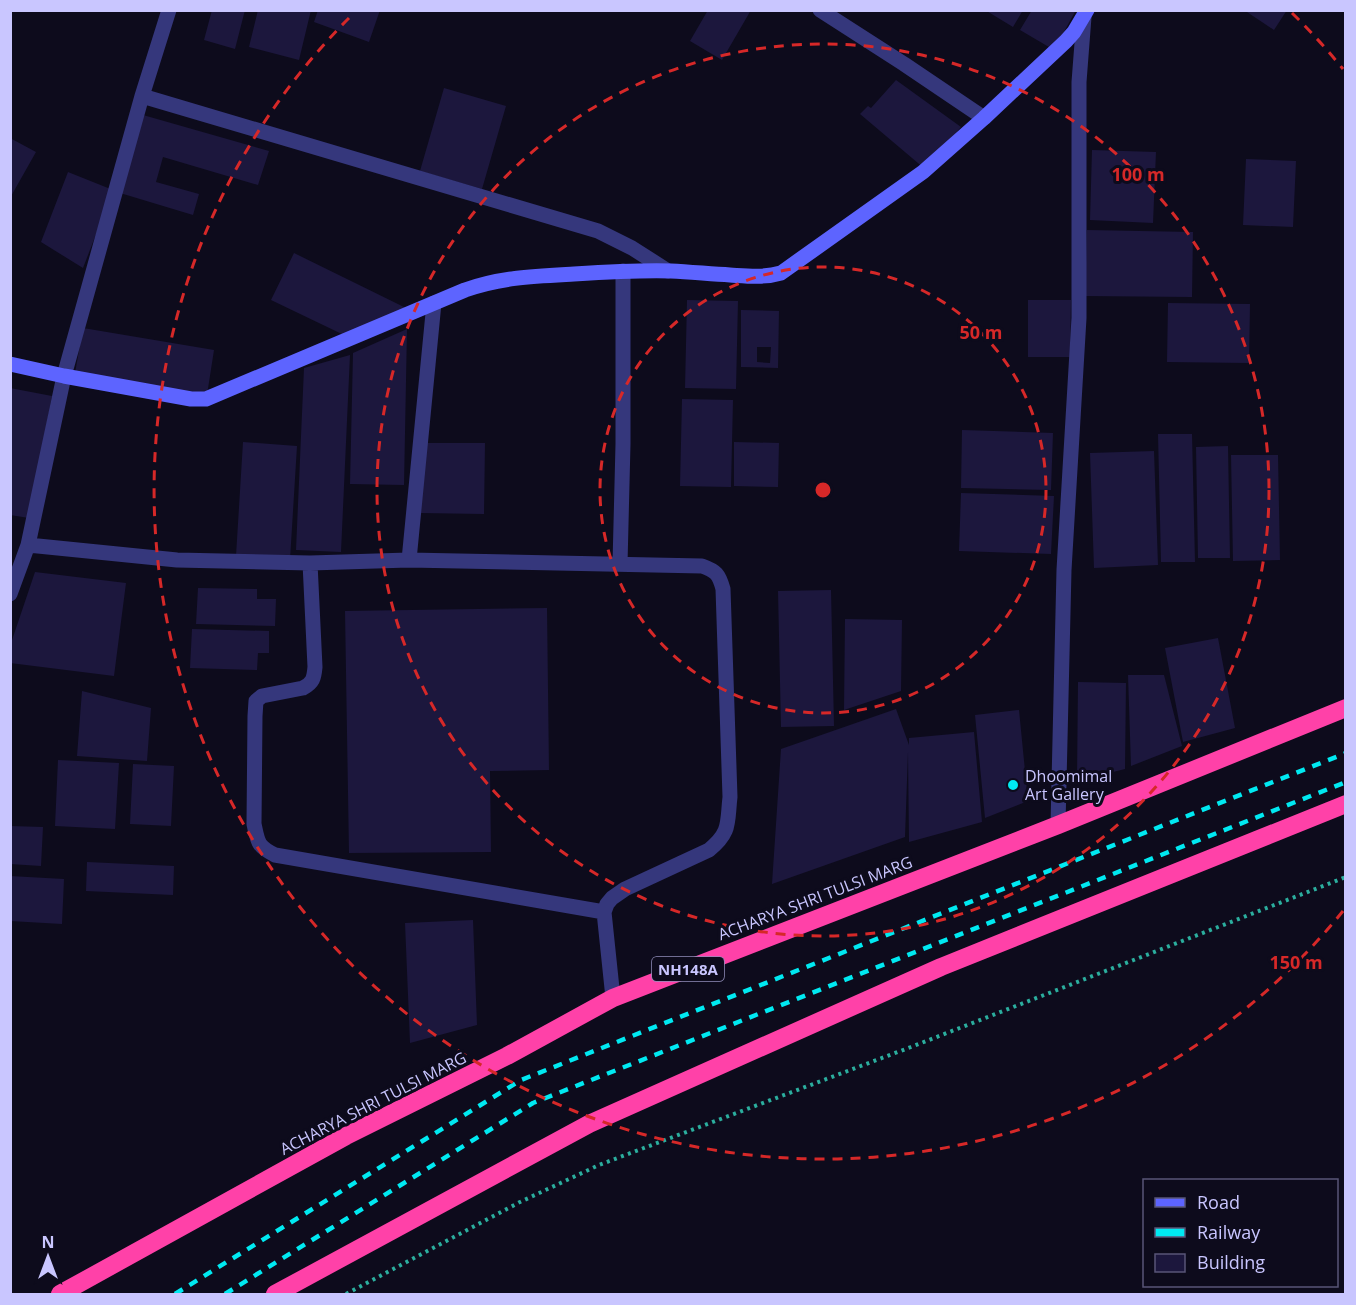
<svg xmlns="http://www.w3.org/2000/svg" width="1356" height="1305" font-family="'Open Sans',sans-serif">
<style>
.building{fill:#1c173d;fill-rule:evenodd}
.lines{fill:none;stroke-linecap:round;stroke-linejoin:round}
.path{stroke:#2bae9e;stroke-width:4;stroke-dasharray:3 4.5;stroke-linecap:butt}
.street{stroke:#35377c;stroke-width:15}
.secondary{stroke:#5d64ff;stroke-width:15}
.highway{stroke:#ff41a8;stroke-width:18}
.rail{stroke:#00e9f1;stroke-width:4.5;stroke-dasharray:9 8;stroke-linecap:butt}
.ring{fill:none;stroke:#d62828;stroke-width:3;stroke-dasharray:10 8}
.poi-dot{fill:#00e9f1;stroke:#0d0b1c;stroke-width:2}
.labels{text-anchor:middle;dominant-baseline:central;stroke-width:6;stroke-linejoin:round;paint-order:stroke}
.shield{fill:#0d0b1c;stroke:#918ebb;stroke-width:1.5}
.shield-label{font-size:15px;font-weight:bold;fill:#c9c6ff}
.poi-label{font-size:16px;fill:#c9c6ff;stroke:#0d0b1c;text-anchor:start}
.street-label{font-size:16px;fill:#c9c6ff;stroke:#0d0b1c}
.centre{fill:#d62828;stroke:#0d0b1c;stroke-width:3}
.ring-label{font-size:18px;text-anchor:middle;font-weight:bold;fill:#d62828;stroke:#0d0b1c;stroke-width:6;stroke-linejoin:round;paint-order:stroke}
</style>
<rect width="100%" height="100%" fill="#0d0b1c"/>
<!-- building -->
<path class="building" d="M212,10H245L235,49L204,40Z
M258,10H311L299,60L249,47Z
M318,10H380L369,42L314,22Z
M708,10H751L722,60L690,41Z
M985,10H1023L1013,27Z
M1032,10H1076L1054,50L1020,30Z
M1244,10H1287L1274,30Z
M896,80L961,127L925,169L860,114L868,106L871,108Z
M444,88L506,106L482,189L420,171Z
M143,115L269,151L258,185L163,157L156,182L199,194L193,215L120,193Z
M10,138L36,152L10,198Z
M1092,150L1156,152L1153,223L1090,220Z
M1246,159L1296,161L1293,227L1243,225Z
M68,172L113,190L83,268L41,242Z
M1087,230L1193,232L1192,297L1085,296Z
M294,253L406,308L346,336L271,300Z
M687,300L738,301L736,389L685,388Z
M1028,300H1071L1070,357H1028Z
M1168,303L1250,304L1249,363L1167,362Z
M741,310L779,311L778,368L741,367ZM757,347H771L770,363L757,362Z
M83,328L214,350L207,395L75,373Z
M407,329L404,485L350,484L353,353Z
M350,355L341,552L296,550L304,368Z
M10,388L52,396L29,518L10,515Z
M682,399L733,400L731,487L680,486Z
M962,430L1053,433L1051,490L961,488Z
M1158,434H1192L1195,562H1161Z
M243,442L297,446L290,560L236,556Z
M734,442L779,443L778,487L734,486Z
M421,443H485L484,514L420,513Z
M1228,446L1230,558H1198L1196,447Z
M1154,451L1158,565L1094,568L1090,453Z
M1231,455H1278L1280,560L1233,561Z
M961,493L1054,496L1051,554L959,551Z
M35,572L126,583L114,676L10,663V646Z
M198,588L257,589V599H276L275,626L196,624Z
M831,590L834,726L781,727L778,591Z
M547,608L549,770L490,771L491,852L349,853L345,611Z
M845,619L902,620L901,691L844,710Z
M192,629L269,631V653H258L257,670L190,668Z
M1218,638L1235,728L1183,742L1165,648Z
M1128,675H1164L1182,746L1131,766Z
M1078,682L1126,683L1125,769L1077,781Z
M82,691L151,708L147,761L77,756Z
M896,709L909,745V738L974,732L982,822L909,842L908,752L905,837L772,884L781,749Z
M1019,710L1028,801L985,818L975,715Z
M58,760L119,763L115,829L55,826Z
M133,764L174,766L171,826L130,824Z
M10,826L43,827L41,866L10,864Z
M87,862L174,866L173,895L86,891Z
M10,876L64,879L62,924L10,921Z
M473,920L477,1025L410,1043L405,923Z"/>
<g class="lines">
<!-- path -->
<path class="path" d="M346,1294L520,1202L599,1165L911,1047L1346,877"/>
<!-- street -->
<path class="street" d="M820,10L904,64L984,118
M142,96L598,231L632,248L668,271
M28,545L177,560L310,563L409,560L702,566C716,571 719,574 723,589L730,797C727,823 731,832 709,850L625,889L612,898L607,904L604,912L613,998
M409,560L434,303
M310,563L315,667C314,678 313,683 303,688L262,696L256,701L255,716L254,824C258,842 257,846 275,855L604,912
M620,564L623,444V271
M10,594L28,545L64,376L142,96L169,10
M1058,825L1064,570L1079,318V82L1084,17"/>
<!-- secondary -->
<path class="secondary" d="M10,364L64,376L191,399H206L465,290C501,277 537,276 574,274C606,272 638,270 671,271C691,272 711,274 730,275C747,276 764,278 781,273L923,172L984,118L1066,41L1074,32L1087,10"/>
<!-- highway -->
<path class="highway" d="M60,1294L346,1136L507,1056L613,998L1058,825L1346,708
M275,1294L589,1124L941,967L1346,804"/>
<!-- rail -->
<path class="rail" d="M175,1294L521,1080L1346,753
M225,1294L533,1103L1346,782"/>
</g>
<!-- distance rings -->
<g class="ring">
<circle cx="823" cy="490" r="223"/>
<circle cx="823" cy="490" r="446"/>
<path d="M1343 911A669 669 0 1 1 354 13M1292 13A669 669 0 0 1 1343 69"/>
</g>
<!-- markers -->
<circle class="poi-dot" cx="1013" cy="785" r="6"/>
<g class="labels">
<!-- shield labels -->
<rect class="shield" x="652" y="957" width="72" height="24" rx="4.5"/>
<g class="shield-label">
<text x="688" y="969">NH148A</text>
</g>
<!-- poi labels -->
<g class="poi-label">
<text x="1025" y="776">Dhoomimal<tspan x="1025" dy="18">Art Gallery</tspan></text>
</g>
<!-- street labels -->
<g class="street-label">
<text transform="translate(815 898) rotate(-21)">ACHARYA SHRI TULSI MARG</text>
<text transform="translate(373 1103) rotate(-27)">ACHARYA SHRI TULSI MARG</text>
</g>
</g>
<circle cx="823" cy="490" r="9" class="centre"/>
<g class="ring-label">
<text x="1138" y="181">100 m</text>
<text x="981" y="339">50 m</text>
<text x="1296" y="969">150 m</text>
</g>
<!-- border -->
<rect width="1356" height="1305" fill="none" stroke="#c9c6ff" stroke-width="24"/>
<!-- legend -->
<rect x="1143" y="1179" width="195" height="108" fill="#0d0b1c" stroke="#585677" stroke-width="1.5"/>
<rect x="1155" y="1198" width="30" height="9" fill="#5d64ff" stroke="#585677" stroke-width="1.5"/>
<text x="1197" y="1209" font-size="18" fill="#c9c6ff">Road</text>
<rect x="1155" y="1228" width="30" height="9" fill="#00e9f1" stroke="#585677" stroke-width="1.5"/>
<text x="1197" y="1239" font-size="18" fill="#c9c6ff">Railway</text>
<rect x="1155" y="1254" width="30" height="18" fill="#1c173d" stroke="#585677" stroke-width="1.5"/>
<text x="1197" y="1269" font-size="18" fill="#c9c6ff">Building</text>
<!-- north arrow -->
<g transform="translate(48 1257)" stroke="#0d0b1c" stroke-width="4.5" paint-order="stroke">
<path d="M0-4.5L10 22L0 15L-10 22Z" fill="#c9c6ff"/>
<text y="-9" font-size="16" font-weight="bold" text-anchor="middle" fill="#c9c6ff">N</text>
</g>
</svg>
